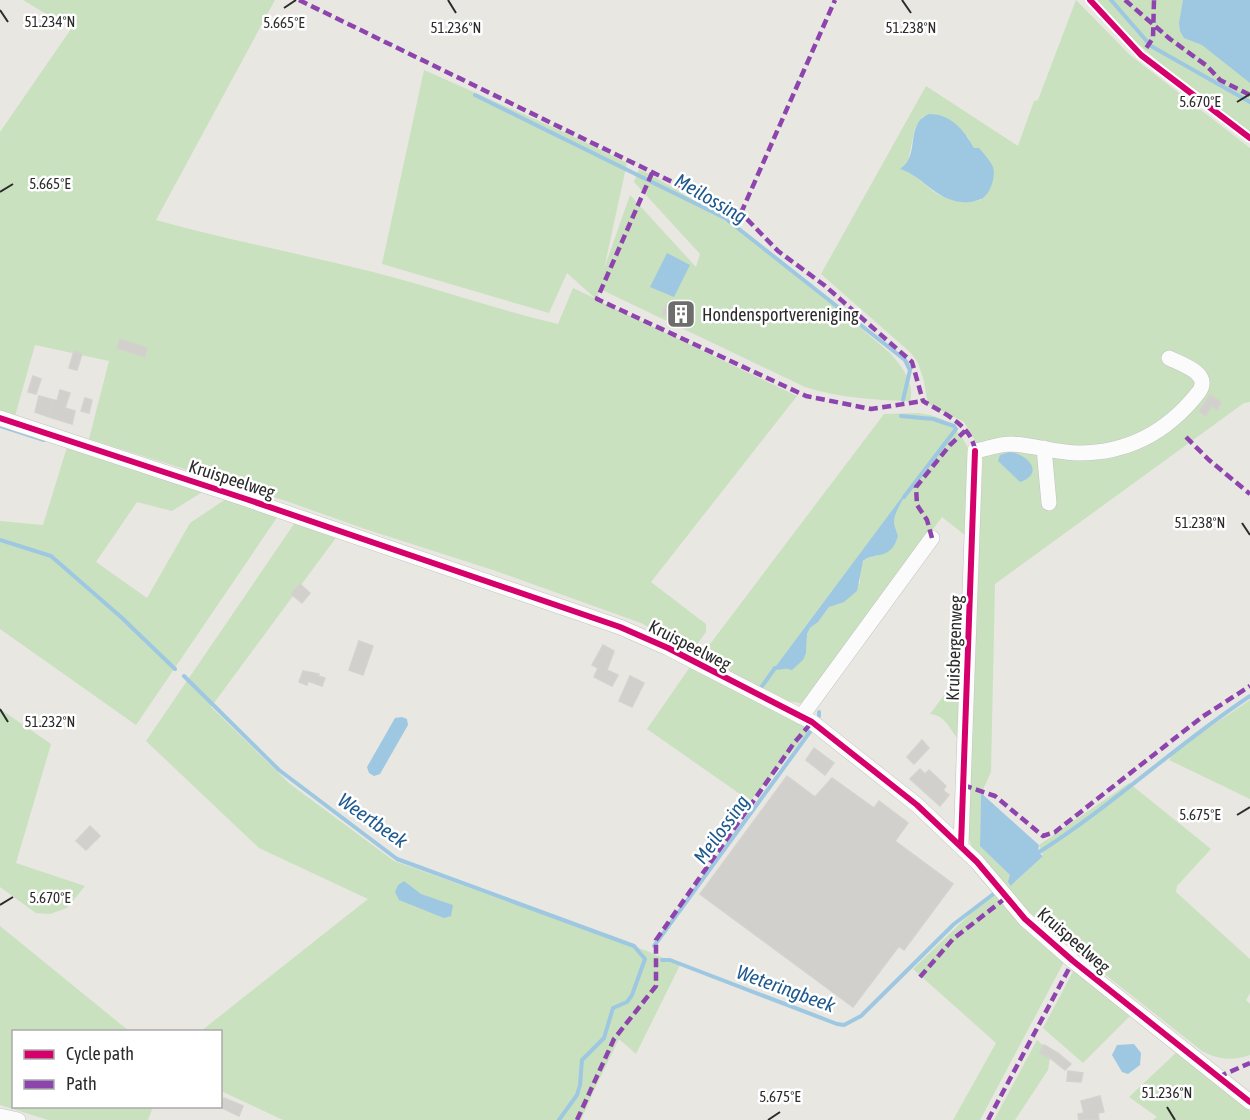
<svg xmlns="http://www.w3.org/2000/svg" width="1250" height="1120" font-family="'Asap Condensed',sans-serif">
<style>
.green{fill:#c9e1bf;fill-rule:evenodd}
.water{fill:#9ec8e1}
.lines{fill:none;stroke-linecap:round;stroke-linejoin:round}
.stream{stroke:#9ec8e1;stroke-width:4}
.building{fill:#d1d0cd;stroke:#d3d2ce;stroke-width:1.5}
.minor-casing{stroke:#c2c2c2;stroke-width:16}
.minor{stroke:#fcfbfb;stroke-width:15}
.quiet{stroke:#8e44ad;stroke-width:4.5;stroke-dasharray:9 4.5;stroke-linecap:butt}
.cycleway-casing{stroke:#fff;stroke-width:10}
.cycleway{stroke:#d6006c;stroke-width:6}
.ticks{fill:none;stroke:#2b2b2b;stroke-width:2}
.labels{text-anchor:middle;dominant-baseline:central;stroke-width:5;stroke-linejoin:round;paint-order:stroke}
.poi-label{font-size:18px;fill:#2b2b2b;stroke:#fff;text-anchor:start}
.street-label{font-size:18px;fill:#2b2b2b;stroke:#fff}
.water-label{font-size:20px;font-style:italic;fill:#1d598e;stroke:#fff}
.ticks-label{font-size:15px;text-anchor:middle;fill:#2b2b2b;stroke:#fff;stroke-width:5;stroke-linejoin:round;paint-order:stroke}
</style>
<rect width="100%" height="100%" fill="#e8e7e2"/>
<!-- green -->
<path class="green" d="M23,0H275L156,220C228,240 301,254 373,272C435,288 495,309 558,324L573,288L596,299L567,273L549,313L382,264L424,70L566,133L627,163L604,269L630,195L696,267L700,254L634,182L639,169C732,216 812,286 891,354C902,367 915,383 910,401C874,400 840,398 805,387L600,289L597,300L797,396L651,582L706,624V632L692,651L641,623L493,570L365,529L286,501L89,439L109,361L35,345L15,416L0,411V132L71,29Z
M1076,0L1130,55L1250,148V402L1244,403L995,584L991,772L981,794L980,845L1010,875L1011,886C1021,875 1032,867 1043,856L1039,845L1129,783L1211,849L1177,886L1176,892L1250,959V993L1246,1000L1250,1004V1055C1232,1061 1219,1060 1202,1051L1050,931L1006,893L974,853L969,839L966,819L983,457L980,449L964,422L930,405L927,399L924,381L918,363L911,353L821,274L926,86L1018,146L1034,101L1038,100ZM923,116L968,137L974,148L981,200C962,202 944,201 928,187C918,179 914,173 901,169L908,161L915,128Z
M1095,0H1250V143L1214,104L1160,63L1121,29Z
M918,413C945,416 958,426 970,452L971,540L942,517L805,704L788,701L701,656L884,414ZM907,491C905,500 893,511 894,522C894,527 897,532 898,536C892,560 867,552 862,564C859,569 860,577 860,583L829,607L818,622L810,628L807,634L806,653L776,666Z
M67,447L204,491L172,511L137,502L96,562L147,598L190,523L226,499L278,516L136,725L0,629V521L43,525Z
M296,521L338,535L211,707L290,784L394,861L647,951L680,965L636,1054L619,1039L595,1088L581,1120H283L221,1091L220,1032L201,1031L368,899L259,848L146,741Z
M966,666L963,743C949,733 949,716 930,714Z
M690,667L813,726L750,801L647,729Z
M1250,700V799L1169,760L1171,758L1167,756Z
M0,709L51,744L16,863L85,886L67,908L50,914L36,913L0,887Z
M995,890L1065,960L980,1120H953L996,1043L913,969Z
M0,926L129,1031L14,1032V1106L153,1107L148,1120H48L0,1105Z
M1075,968L1131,1015L1083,1063L1043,1028Z
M1037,1040L1051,1052L1048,1070L1015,1120H994Z
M1179,1050L1250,1107V1120H1153L1157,1117L1129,1097Z"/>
<!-- water -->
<path class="water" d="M1183,0H1250V83L1202,45L1184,38L1180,31L1179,23Z
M929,114C951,114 964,130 974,148H979C983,153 990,160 993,167C996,175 991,192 984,197C980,201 967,203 962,202C935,200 923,176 900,169C903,166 906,164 907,162C917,147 908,122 929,114Z
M667,253L690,265L674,297L650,287Z
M1010,452C1030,455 1044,474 1020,482L998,461L1000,455Z
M908,489C905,499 894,511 894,522C894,526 897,532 898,536C891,561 876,551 863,561L857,591L844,602L829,607L818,622L810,628L807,634L806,653L803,660L792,670L776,666Z
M402,717L407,719L408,725L380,774L374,776L369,773L367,767L395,718Z
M981,793L1039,845L1038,852L1043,856C1032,867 1021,875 1011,886L1008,882L1010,875L980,846Z
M404,881L421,894L453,905L451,916L444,918L399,900L395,892L398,885Z
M1134,1044L1141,1053L1140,1065L1128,1074L1122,1072L1112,1055L1117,1045Z"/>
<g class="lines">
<!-- stream -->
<path class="stream" d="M1111,0L1151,46L1250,102
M475,95L725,218L905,360L910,370L903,400
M901,416L933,419L954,426L956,429L904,497
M0,426L44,440
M0,540L51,556L121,617L175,669
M184,676L279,770L397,859L634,946L645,959L632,995L627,1002L613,1008L604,1038L582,1060L580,1085L577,1095L559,1120
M762,692L760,689L775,668L784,667
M819,712V716
M1036,854C1111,807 1176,745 1250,696
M654,946L812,729
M662,960H670L837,1024L844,1025L861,1016L954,924L996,892"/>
</g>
<!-- building -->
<path class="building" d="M667,304L677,308L672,318L662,314Z
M680,305L689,310L682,323L673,318Z
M120,339L147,348L145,357L117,348Z
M74,351L82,354L77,370L69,368Z
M33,376L41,379L36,394L28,392Z
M60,390L70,393L65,408L75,411L72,424L49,417L54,400L57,401Z
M1210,395L1221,402L1217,410L1211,406L1206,416L1199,411Z
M39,396L54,400L49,417L35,412Z
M85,398L92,400L89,413L81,411Z
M300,584L310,593L302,603L291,594Z
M359,641L373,646L363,675L349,670Z
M603,645L614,651L607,670L618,675L612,686L594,677L598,668L592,665Z
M303,671L319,674L318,676L325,678L322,686L308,681L307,685L299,682Z
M630,676L644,683L632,707L619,701Z
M922,740L929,748L914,764L907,757Z
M814,748L834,763L825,775L806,760Z
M920,769L925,774L929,770L946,786L943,790L949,795L940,806L910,779Z
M787,776L815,797L832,778L874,808L879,801L908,823L895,841L953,884L904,950L899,946L853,1007L700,894Z
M90,826L100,836L86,850L76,841Z
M1044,1045L1058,1053L1071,1064L1065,1070L1050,1058L1040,1053Z
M1068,1071L1083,1073L1081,1082L1067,1081Z
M1100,1096L1104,1112L1098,1113L1099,1120H1079L1078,1114L1084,1113L1081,1101Z
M224,1098L243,1106L239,1116L220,1107Z"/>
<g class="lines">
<!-- minor casing -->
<g class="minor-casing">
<path id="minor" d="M0,418L246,499L620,627L668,648L812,722L917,805L977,862L1025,919L1073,961L1250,1102
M1044,448L1049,503
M801,717L932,538
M961,845L975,451C986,449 999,444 1011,444C1034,445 1056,453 1079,453C1128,453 1168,431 1198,393C1213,374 1183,365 1169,358
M0,1116L18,1120"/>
</g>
<!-- minor -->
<use href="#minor" class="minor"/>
<!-- quiet -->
<path class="quiet" d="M299,0L734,212L741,213L778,251L824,285L912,362L923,401C943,413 972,425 975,451
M1125,0L1170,39L1207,66L1220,80L1250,95
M1139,59L1153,38L1154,0
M652,173L597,299L806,396L871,409L923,401
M741,213L835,0
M1186,437L1209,460L1250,494
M932,538L927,520L917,505L916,487L950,445L965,431
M963,785L995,796L1043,836L1055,832L1202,717L1250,686
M920,977L953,939L1007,897
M1218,1077L1250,1063
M577,1120L614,1039L656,986V940L794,743L812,722
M988,1120L1073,961"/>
<!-- cycleway casing -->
<g class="cycleway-casing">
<path id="cycleway" d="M1090,0L1141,55L1250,138
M0,418L246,499L620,627L668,648L812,722L917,805L977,862L1025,919L1073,961L1250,1102
M961,845L975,451"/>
</g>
<!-- cycleway -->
<use href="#cycleway" class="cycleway"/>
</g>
<!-- ticks -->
<path class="ticks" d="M448,0L456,13M902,0L911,13M284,8L296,0M0,10L8,22M1237,102L1250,94M0,192L13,184M1242,523L1250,535M0,709L8,722M1237,815L1250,807M0,905L13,897M1167,1107L1175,1120M768,1120L780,1112"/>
<!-- icons -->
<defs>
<g id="building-square" transform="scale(1.5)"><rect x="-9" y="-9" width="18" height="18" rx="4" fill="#6d6d6b" stroke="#fff"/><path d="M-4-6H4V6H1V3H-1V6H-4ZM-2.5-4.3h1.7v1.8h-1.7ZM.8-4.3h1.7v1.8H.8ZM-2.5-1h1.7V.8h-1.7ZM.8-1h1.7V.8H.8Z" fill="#fff"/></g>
</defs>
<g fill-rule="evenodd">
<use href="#building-square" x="681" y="314"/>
</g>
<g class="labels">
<!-- poi labels -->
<g class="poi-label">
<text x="702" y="314">Hondensportvereniging</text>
</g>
<!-- street labels -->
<g class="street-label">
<text transform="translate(232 479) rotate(18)">Kruispeelweg</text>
<text transform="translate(690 645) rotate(27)">Kruispeelweg</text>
<text transform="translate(954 648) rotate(-88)">Kruisbergenweg</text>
<text transform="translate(1074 940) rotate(41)">Kruispeelweg</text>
</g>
<!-- water labels -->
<g class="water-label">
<text transform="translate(711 198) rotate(30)">Meilossing</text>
<text transform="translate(373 820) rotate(35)">Weertbeek</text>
<text transform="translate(721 829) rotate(-54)">Meilossing</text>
<text transform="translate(786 988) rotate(20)">Weteringbeek</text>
</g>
</g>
<g class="ticks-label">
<text x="50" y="27">51.234°N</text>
<text x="284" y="28">5.665°E</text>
<text x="911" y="33">51.238°N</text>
<text x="456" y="33">51.236°N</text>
<text x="1200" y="107">5.670°E</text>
<text x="50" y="189">5.665°E</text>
<text x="1200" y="528">51.238°N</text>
<text x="50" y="727">51.232°N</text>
<text x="1200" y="820">5.675°E</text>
<text x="50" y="903">5.670°E</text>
<text x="1167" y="1098">51.236°N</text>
<text x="780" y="1102">5.675°E</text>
</g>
<!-- legend -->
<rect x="12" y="1030" width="210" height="78" fill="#ffffff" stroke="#aaaaaa" stroke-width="1.5"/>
<rect x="24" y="1050" width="30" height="9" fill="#d6006c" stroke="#aaaaaa" stroke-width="1.5"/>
<text x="66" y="1060" font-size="18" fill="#2b2b2b">Cycle path</text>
<rect x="24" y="1080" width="30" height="9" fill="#8e44ad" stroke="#aaaaaa" stroke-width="1.5"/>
<text x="66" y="1090" font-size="18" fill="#2b2b2b">Path</text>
</svg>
